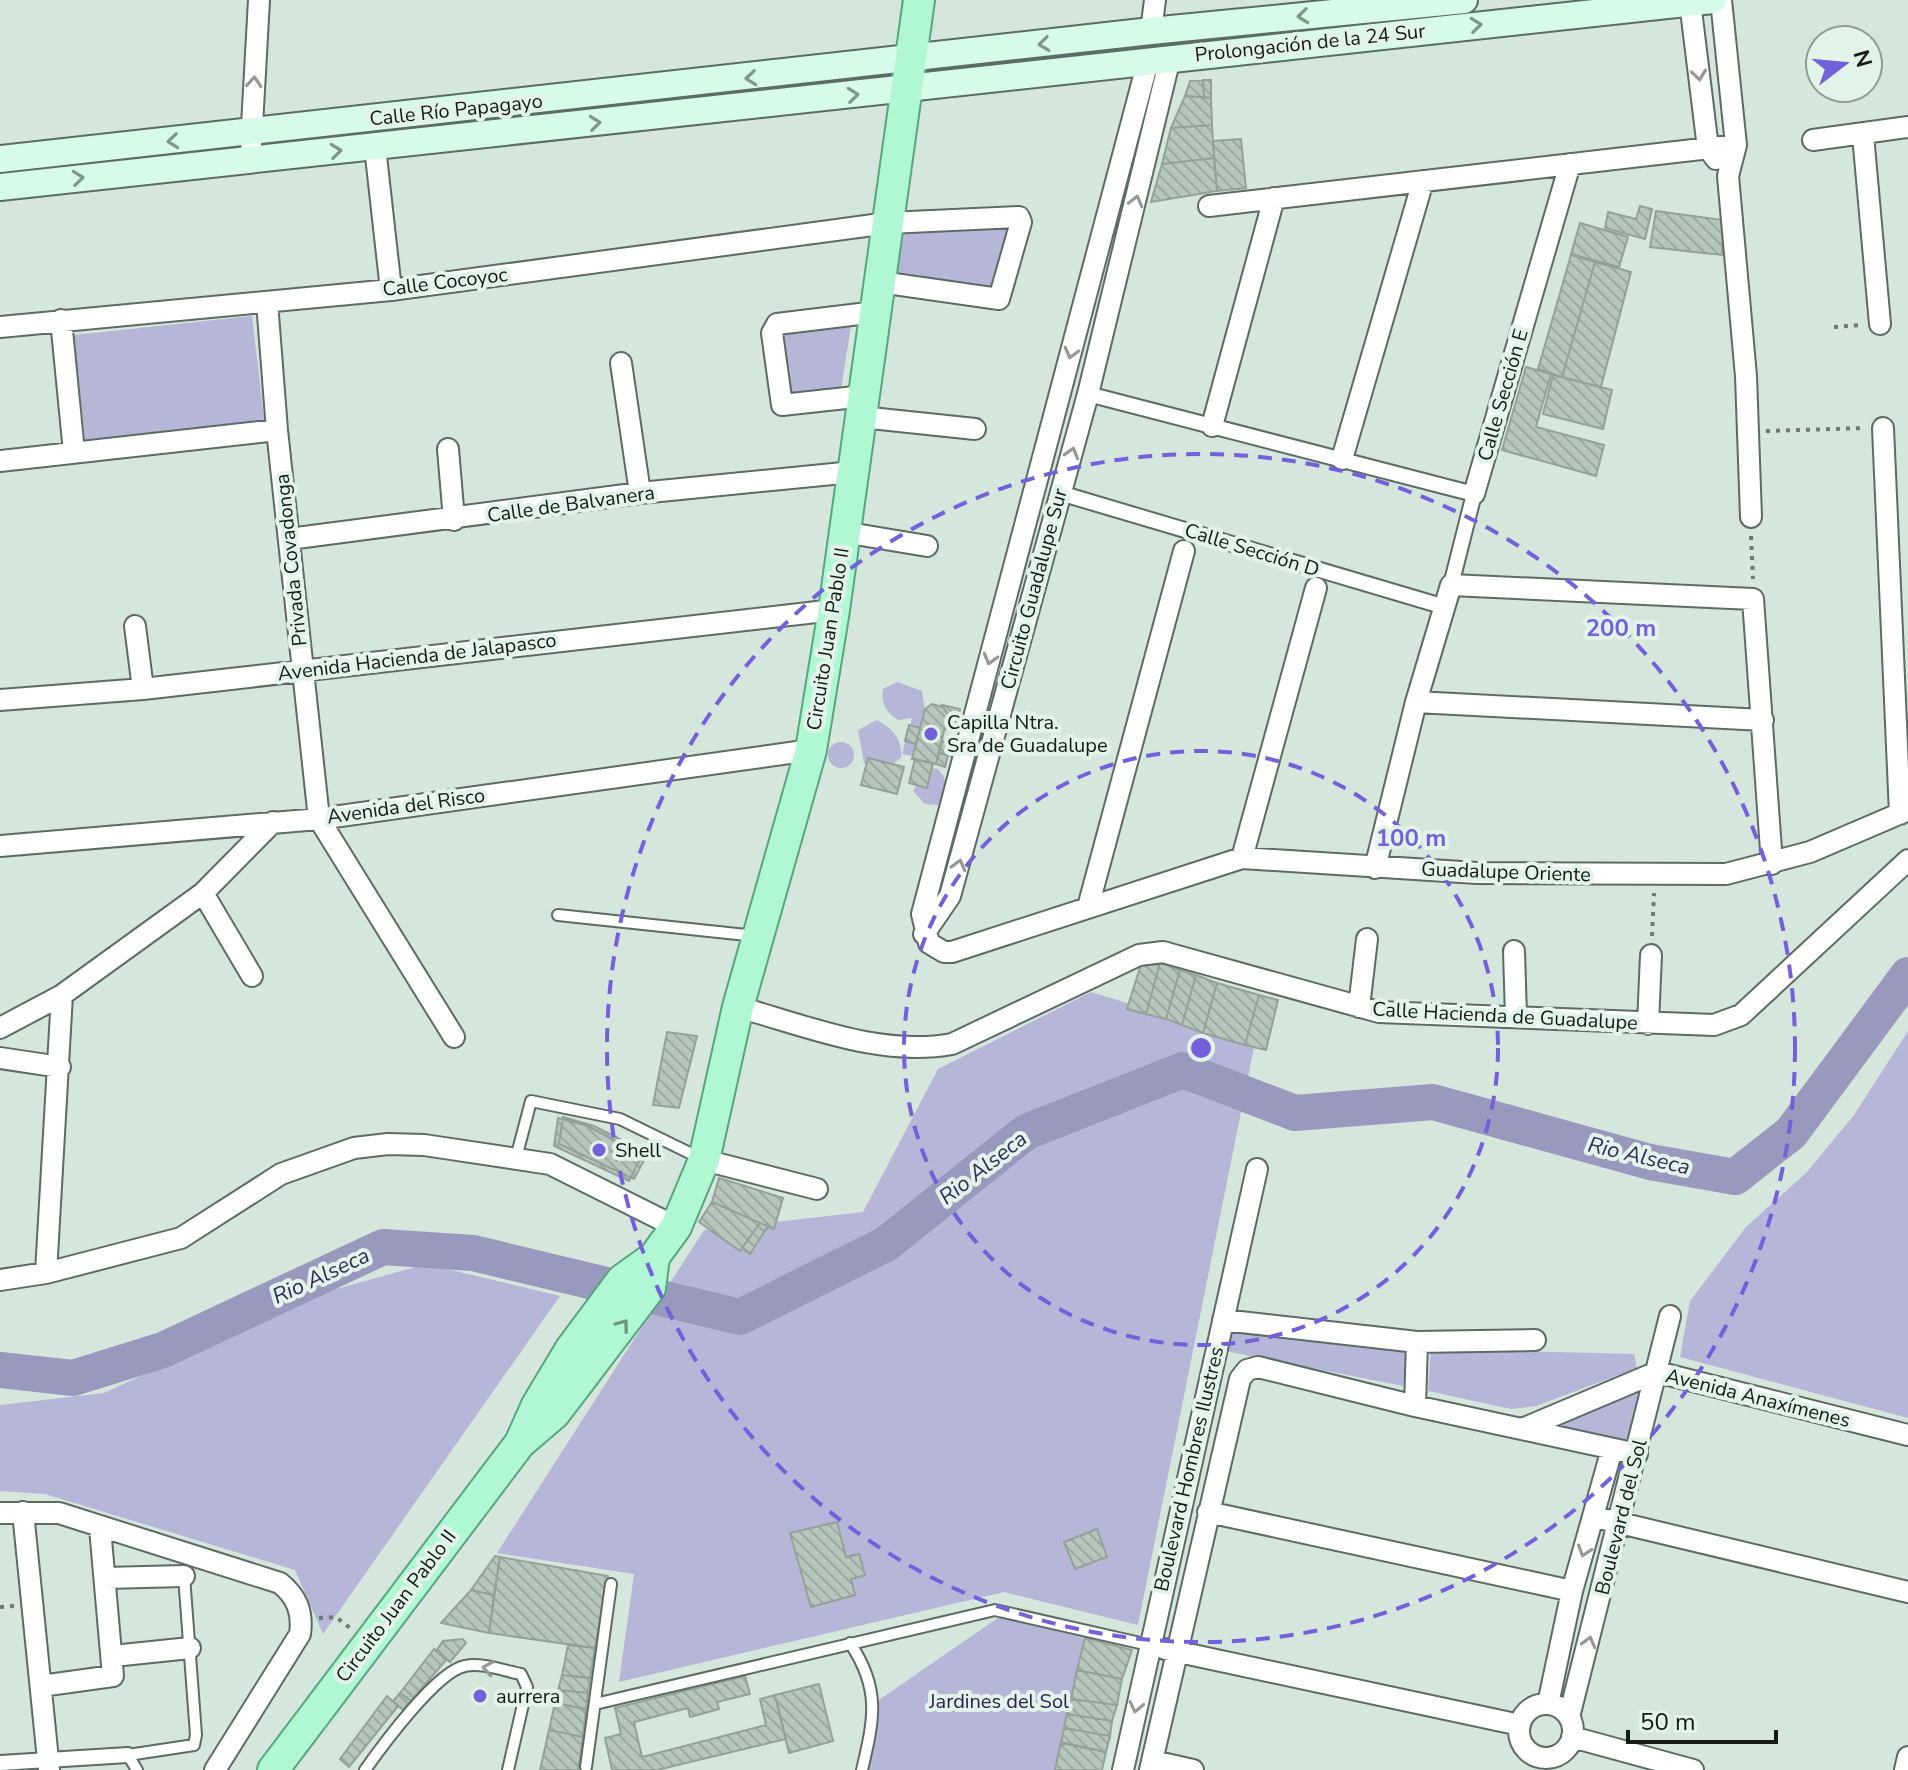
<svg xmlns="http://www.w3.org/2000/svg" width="1908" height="1770" font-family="'Nunito Sans',sans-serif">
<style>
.green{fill:#b6b6d8}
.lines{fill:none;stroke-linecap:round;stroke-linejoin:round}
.river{stroke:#9998bd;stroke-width:36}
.building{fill:url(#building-back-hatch);stroke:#93a299;stroke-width:2}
.service-casing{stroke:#5c6b63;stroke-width:14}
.pedestrian-casing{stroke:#5c6b63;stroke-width:18}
.minor-casing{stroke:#5c6b63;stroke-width:24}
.secondary-casing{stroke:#5c6b63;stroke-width:30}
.primary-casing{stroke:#57a67e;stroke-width:34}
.path{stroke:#6e7972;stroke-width:4;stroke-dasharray:4 6;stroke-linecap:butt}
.service{stroke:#fff;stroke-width:10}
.pedestrian{stroke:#fff;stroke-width:14}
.minor{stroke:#fff;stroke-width:20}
.secondary{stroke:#d7fbe9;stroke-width:26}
.primary{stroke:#b0f7d3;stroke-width:30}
.oneway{stroke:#7f968a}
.oneway2{stroke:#959896}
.oneway3{stroke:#6a947e}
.ring{fill:none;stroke:#7360db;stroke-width:4;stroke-dasharray:14 10}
.poi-dot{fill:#7360db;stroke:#e2f3e9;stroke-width:3}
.labels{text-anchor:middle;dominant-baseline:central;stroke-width:8;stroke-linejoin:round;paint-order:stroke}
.street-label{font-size:20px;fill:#141a16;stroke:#e2f3e9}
.poi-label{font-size:20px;fill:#141a16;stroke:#e2f3e9;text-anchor:start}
.park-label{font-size:20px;fill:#282151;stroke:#e2f3e9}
.water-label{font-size:22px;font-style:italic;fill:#302b5b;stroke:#e2f3e9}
.centre{fill:#7360db;stroke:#e2f3e9;stroke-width:4}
.ring-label{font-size:24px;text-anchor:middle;font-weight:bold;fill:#7360db;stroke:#e2f3e9;stroke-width:8;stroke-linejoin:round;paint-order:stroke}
</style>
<defs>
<pattern id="building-back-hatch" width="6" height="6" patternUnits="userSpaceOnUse" patternTransform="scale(2)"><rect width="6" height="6" fill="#b6c6bc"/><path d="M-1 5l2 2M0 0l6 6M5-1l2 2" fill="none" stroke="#9caaa1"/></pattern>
</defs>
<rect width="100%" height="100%" fill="#d5e6dc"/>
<!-- green -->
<path class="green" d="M1016,221L997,295L886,278L891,236Z
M252,316L265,427L86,447L74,335Z
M852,319L840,396L783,402L775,329Z
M897,682L922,691L925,711L912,756L902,754L912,718L898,720C886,712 881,704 883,689Z
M877,720C894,730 902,738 901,758L883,770L864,763L858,730Z
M828 755a13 13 0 1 1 26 0a13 13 0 1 1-26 0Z
M929,768L938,769L944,777L947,791L938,805L925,804L913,791Z
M1091,992L1255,1042L1138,1625L1004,1592L619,1682L634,1574L497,1553L704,1230L863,1212L938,1069Z
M1908,1031V1418L1680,1357L1690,1301L1746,1227L1807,1172L1854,1115Z
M426,1264L560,1296L323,1634L295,1570L45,1494L0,1491V1405L104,1393L322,1293Z
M1230,1331L1409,1352L1403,1386L1225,1351Z
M1431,1349L1634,1354L1637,1368L1536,1406L1511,1409L1428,1391Z
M1640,1392L1629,1442L1551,1428Z
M1008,1611L1087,1629L1055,1770H862L873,1704Z"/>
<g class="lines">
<!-- river -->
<path class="river" d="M0,1370L73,1378L163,1350L383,1247L473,1253L740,1317L886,1244L1026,1132L1183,1070L1295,1113L1433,1102L1650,1162L1735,1177L1791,1133L1908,975"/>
</g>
<!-- building -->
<path class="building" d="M1203,80L1204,97L1185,96L1190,81Z
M1203,80H1211V98L1204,97Z
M1185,96L1211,98L1212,125L1171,128Z
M1212,125L1214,158L1162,164L1171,128Z
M1241,139L1246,188L1217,191L1213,141Z
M1214,158L1217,191L1151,202L1162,164Z
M1640,206L1652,209L1645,239L1605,228L1608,212L1636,219Z
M1656,211L1723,220L1722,255L1650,247Z
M1580,223L1628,237L1619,267L1571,254Z
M1571,255L1595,262L1562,377L1538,369Z
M1595,262L1631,272L1601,387L1562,377Z
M1526,367L1551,374L1536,427L1604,445L1596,476L1502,450Z
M1553,375L1612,390L1603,429L1543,414Z
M932,704L943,707L948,715L936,764L912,759L925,709Z
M942,705L960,709L955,731L946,729L948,715Z
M909,725L920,728L916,744L905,741Z
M942,741L953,744L951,756L939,753Z
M939,753L948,755L945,767L936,764Z
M868,758L904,767L897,794L861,785Z
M915,759L933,763L927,788L909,783Z
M1143,958L1160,963L1146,1014L1127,1009Z
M1160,963L1180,970L1166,1019L1146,1014Z
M1180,970L1196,975L1182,1025L1166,1019Z
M1196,975L1217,983L1203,1033L1182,1025Z
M1217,983L1259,995L1245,1045L1203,1033Z
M1259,995L1278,1000L1266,1050L1245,1045Z
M667,1032L697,1036L679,1108L653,1105Z
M563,1117L594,1126L648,1153L634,1179L559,1144Z
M558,1118L588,1126L642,1155L629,1181L554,1146Z
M719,1178L783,1198L774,1229L712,1202Z
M712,1202L760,1223L740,1251L699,1222Z
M760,1223L768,1226L750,1254L742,1248Z
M837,1522L846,1557L859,1554L865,1575L851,1579L855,1595L811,1607L790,1533Z
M1097,1529L1107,1557L1075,1569L1064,1542Z
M495,1556L500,1557L494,1595L471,1590Z
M500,1557L608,1576L595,1648L489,1633Z
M471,1590L494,1595L489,1633L441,1623Z
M1085,1638L1132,1650L1122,1679L1077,1670Z
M463,1639L466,1643L450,1662L436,1651L443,1641Z
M568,1645L595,1648L590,1678L562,1675Z
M434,1649L446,1660L411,1701L400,1693Z
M1077,1670L1122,1679L1117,1705L1071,1699Z
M562,1675L590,1678L588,1693L558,1690Z
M745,1676L750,1694L717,1702L719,1709L690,1717L688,1708L634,1722L642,1757L766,1725L760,1699L775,1695L786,1739L657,1770H612L605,1738L621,1734L615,1708Z
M819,1684L833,1741L789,1753L775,1695Z
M558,1690L588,1693L586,1709L555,1703Z
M400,1693L411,1701L403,1710L393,1701Z
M387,1696L398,1706L349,1767L340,1759Z
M1071,1699L1117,1705L1112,1721L1067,1714Z
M555,1703L586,1709L583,1737L549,1730Z
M1067,1714L1112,1721L1110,1736L1064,1728Z
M1064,1728L1110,1736L1106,1752L1061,1743Z
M549,1730L583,1737L578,1770H540Z
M1061,1742L1106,1752L1102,1770H1055Z"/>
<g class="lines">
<!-- service casing -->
<g class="service-casing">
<path id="service" d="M558,915L756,936
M516,1158L531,1101L620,1119L702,1159
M850,1643C881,1689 874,1719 862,1770
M595,1704L995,1610L1149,1645
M586,1767L611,1584
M137,1770L128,1755L194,1745L196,1735L184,1576
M365,1770C382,1746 437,1671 465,1666C481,1662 505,1671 521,1674L527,1687L508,1770"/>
</g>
<!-- pedestrian casing -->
<g class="pedestrian-casing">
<path id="pedestrian" d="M1088,394L1474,494L1451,585
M1060,493L1445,607
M0,1763L128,1755"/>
</g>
<!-- minor casing -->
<g class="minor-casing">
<path id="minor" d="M1721,0L1736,145L1728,176L1746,376L1751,517
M1690,2L1708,148L1716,159
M1151,31L1155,0
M1148,61L922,914L929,943L944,952H952L1242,858L1477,873L1726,874L1810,852L1908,810
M1863,135L1880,324
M1813,140L1908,127
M251,144L259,0
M375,147L391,290
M1209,206L1736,145
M267,302L277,430L319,819L454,1037
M61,320L74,452
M0,327L391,290L888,223L1019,217L1021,222L999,299L880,282
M621,363L640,493
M864,396L782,405L772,333L777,324L876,312
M861,417L975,429
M1212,426L1274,198
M1883,428L1900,814
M448,449L454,520
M1342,459L1423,181
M0,461L277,430
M1474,494L1570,164
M843,532L927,546
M289,539L640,493L853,472
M135,626L143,689
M0,700L143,689L834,610
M1416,702L1763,720
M0,846L319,819L811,750
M1242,858L1316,588
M1375,868L1416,702L1451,585L1753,599L1772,864
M203,893L252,976
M1088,907L1184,551
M924,934L950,896L1088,394L1170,58
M1514,951L1516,1017
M738,1007C807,1026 880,1057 952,1044L1139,955L1163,952L1379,1012L1714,1025L1741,1015L1908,860
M1359,1007L1367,939
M1648,1024L1651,955
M0,1028L62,995L203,893L273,822
M0,1058L60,1067
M704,1160L817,1189
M46,1273L62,995
M0,1280L46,1273L181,1238L281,1174L354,1148L388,1144L424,1145L550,1164L676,1227
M1223,1320L1417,1342L1535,1340
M1415,1406L1417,1342
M1522,1429L1657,1372L1908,1435
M23,1512L49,1770
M1208,1512L1572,1591
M0,1513H59L280,1583C297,1597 303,1612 300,1634L215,1770
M1595,1517L1908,1592
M105,1578L184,1576
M1165,1649L1520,1725
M113,1656L190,1648
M41,1686L113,1676L100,1528
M1548,1704L1572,1591L1612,1449
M1519 1731a27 27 0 1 1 54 0a27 27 0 1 1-54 0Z
M1569,1717L1670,1316
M1572,1737L1693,1770
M1153,1761L1193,1770
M1123,1770L1257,1169
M1150,1770L1240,1379L1247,1370L1258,1367L1415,1406L1637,1454
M1905,1770L1908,1757"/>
</g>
<!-- secondary casing -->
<g class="secondary-casing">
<path id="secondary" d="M0,159L1151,31L1464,0
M0,187L1713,0"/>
</g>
<!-- primary casing -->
<g class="primary-casing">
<path id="primary" d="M520,1443L537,1405L570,1350L622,1280L654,1257L676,1227L704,1160L738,1007L811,750L834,610L919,0
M273,1770L520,1443L555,1413L650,1288L654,1257"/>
</g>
<!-- path -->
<path class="path" d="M1834,327L1863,325
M1766,431L1866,428
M1751,536L1753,579
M1652,936L1654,893
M0,1607L14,1606
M319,1618L336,1617L350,1628"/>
<!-- service -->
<use href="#service" class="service"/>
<!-- pedestrian -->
<use href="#pedestrian" class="pedestrian"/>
<!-- minor -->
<use href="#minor" class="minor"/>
<!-- secondary -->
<use href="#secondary" class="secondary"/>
<!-- primary -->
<use href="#primary" class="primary"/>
</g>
<!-- one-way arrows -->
<defs><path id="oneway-chevron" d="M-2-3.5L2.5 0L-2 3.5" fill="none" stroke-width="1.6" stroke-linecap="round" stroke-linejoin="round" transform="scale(2)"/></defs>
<g class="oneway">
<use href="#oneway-chevron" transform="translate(1303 16) rotate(174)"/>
<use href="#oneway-chevron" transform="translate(1476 25) rotate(-6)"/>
<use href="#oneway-chevron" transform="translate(1044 44) rotate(173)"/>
<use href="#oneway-chevron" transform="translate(751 78) rotate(174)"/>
<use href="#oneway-chevron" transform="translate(853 95) rotate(-6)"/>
<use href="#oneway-chevron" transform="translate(595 123) rotate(-6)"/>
<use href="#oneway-chevron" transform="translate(173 141) rotate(174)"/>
<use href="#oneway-chevron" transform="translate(336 151) rotate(-6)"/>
<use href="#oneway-chevron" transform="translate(78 178) rotate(-6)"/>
</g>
<g class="oneway2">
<use href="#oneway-chevron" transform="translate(1699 75) rotate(83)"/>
<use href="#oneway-chevron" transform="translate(254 82) rotate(-86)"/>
<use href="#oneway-chevron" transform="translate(1136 201) rotate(-76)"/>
<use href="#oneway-chevron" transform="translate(1071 353) rotate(105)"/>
<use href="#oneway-chevron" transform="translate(1072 453) rotate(-74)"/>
<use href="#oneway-chevron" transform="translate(990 659) rotate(105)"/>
<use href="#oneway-chevron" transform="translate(959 865) rotate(-75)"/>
<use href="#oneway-chevron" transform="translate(1584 1551) rotate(108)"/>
<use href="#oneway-chevron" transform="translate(1589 1642) rotate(-75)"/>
<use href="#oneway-chevron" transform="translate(488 1668) rotate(-170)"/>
<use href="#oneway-chevron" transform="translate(1136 1707) rotate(102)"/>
</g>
<use class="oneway3" href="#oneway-chevron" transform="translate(623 1325) rotate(-53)"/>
<!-- distance rings -->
<g class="ring">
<circle cx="1201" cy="1048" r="297"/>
<circle cx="1201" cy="1048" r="594"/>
</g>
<!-- markers -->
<g class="poi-dot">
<circle cx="931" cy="734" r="8"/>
<circle cx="599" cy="1150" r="8"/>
<circle cx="480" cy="1696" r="8"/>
</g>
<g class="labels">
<!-- street labels -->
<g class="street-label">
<text transform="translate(1310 43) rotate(-6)">Prolongación de la 24 Sur</text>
<text transform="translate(456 110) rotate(-6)">Calle Río Papagayo</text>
<text transform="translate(445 282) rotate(-7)">Calle Cocoyoc</text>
<text transform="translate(1503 395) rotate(-74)">Calle Sección E</text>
<text transform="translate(571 504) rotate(-8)">Calle de Balvanera</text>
<text transform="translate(1252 550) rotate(17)">Calle Sección D</text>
<text transform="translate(291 560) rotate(-96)">Privada Covadonga</text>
<text transform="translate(1034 589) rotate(-75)">Circuito Guadalupe Sur</text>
<text transform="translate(828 639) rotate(-81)">Circuito Juan Pablo II</text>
<text transform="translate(417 657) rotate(-7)">Avenida Hacienda de Jalapasco</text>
<text transform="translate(406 806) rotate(-8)">Avenida del Risco</text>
<text transform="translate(1506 872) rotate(2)">Guadalupe Oriente</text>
<text transform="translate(1505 1016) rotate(3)">Calle Hacienda de Guadalupe</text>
<text transform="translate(1758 1398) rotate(14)">Avenida Anaxímenes</text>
<text transform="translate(1189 1469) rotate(-77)">Boulevard Hombres Ilustres</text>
<text transform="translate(1621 1517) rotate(-76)">Boulevard del Sol</text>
<text transform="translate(396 1606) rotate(-53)">Circuito Juan Pablo II</text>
</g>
<!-- poi labels -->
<g class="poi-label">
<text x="947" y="722">Capilla Ntra.<tspan x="947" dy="23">Sra de Guadalupe</tspan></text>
<text x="615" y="1150">Shell</text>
<text x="496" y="1696">aurrera</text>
</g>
<!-- park labels -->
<g class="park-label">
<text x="999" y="1701">Jardines del Sol</text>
</g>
<!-- water labels -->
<g class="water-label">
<text transform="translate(1639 1156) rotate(13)">Rio Alseca</text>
<text transform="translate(983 1168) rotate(-38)">Rio Alseca</text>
<text transform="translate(321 1276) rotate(-25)">Rio Alseca</text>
</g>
</g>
<circle cx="1201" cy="1048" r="12" class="centre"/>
<g class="ring-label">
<text x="1621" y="636">200 m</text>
<text x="1411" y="846">100 m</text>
</g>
<!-- north arrow -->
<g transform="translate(1844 64) rotate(74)"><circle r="38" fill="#e2f3e9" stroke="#909c95" stroke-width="2"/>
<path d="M0-6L14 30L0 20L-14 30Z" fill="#7360db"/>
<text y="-12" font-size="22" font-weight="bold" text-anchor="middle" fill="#141a16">N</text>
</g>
<!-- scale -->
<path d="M1628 1730v12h148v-12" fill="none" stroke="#141a16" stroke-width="4"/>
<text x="1640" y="1730" font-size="24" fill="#141a16" stroke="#e2f3e9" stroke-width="6" paint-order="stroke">50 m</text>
</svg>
